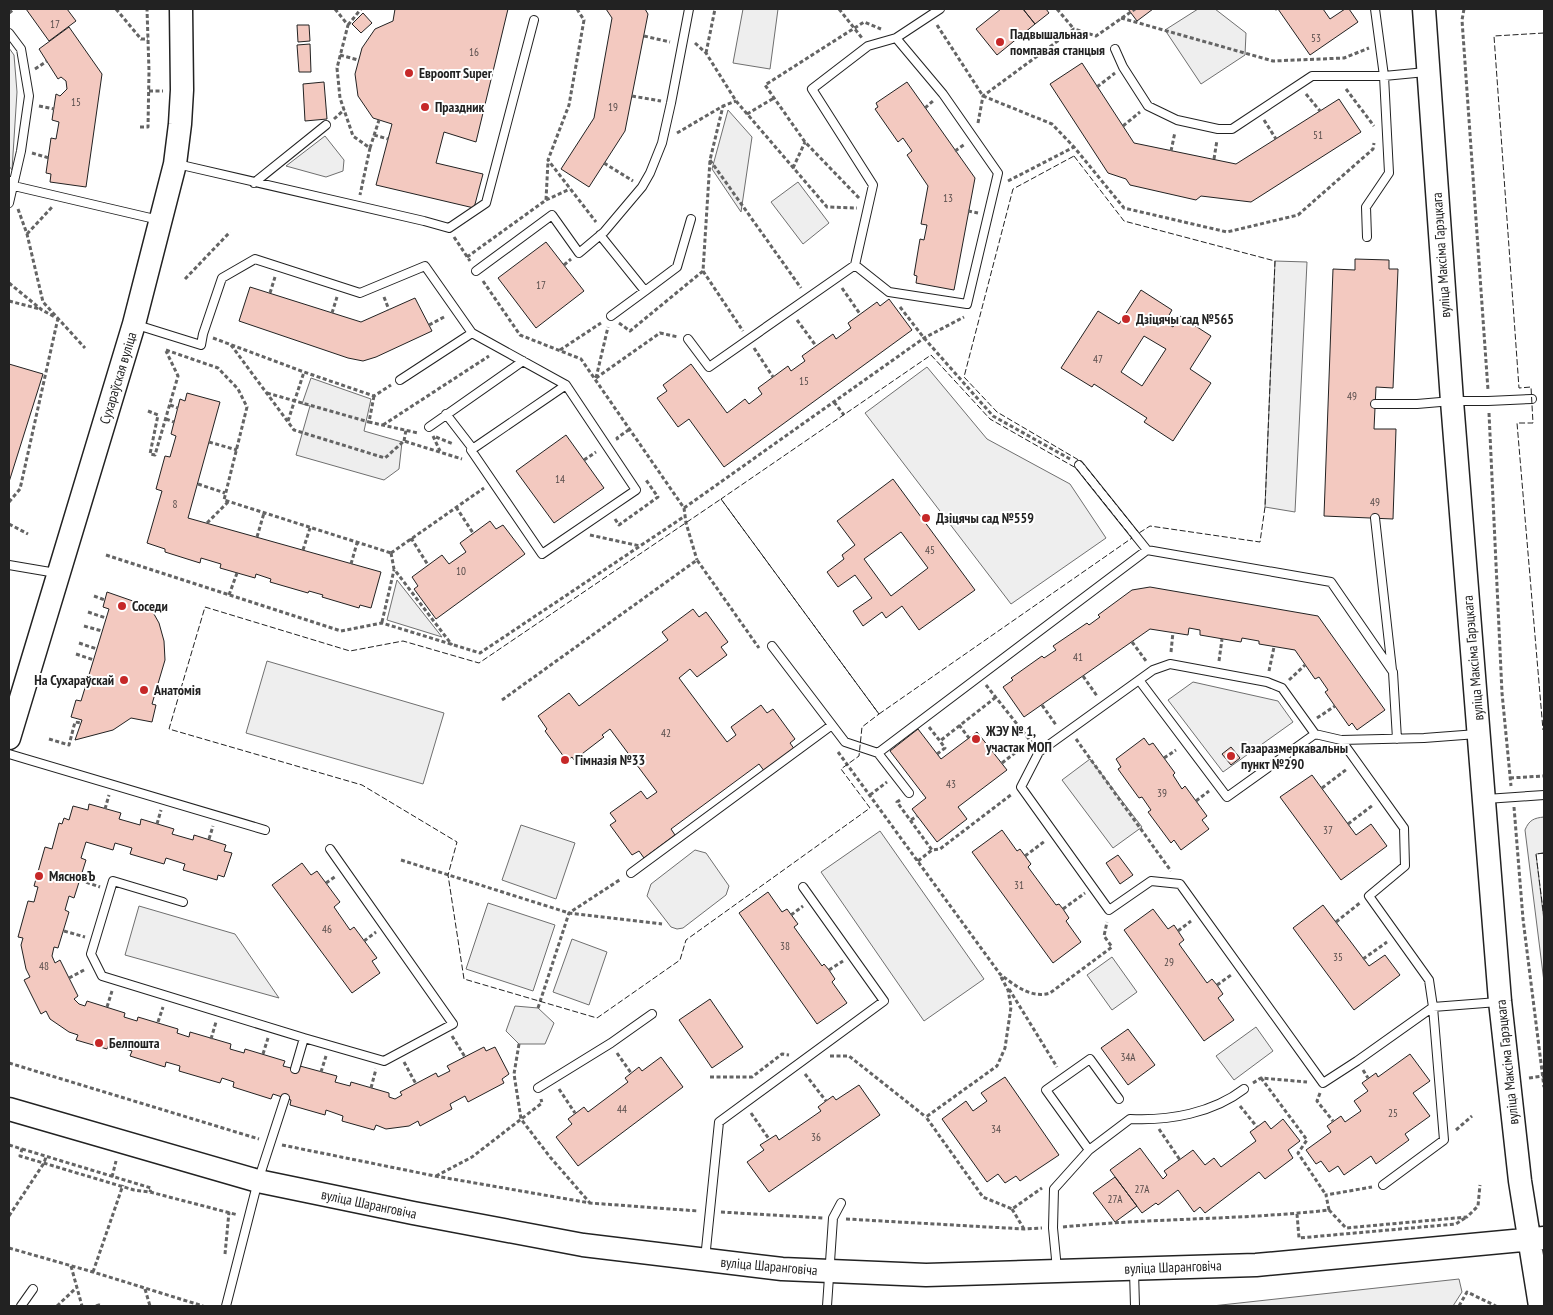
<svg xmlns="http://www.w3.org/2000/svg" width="1553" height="1315" font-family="'PT Sans Narrow',sans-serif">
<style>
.green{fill:#eee;stroke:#6f6f6f}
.building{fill:#f3c9c0;stroke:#222;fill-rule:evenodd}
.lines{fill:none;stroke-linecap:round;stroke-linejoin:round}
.service-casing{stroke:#222;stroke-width:10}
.secondary-casing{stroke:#222;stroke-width:25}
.path{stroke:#646464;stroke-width:3;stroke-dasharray:4 2.5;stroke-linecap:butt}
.service{stroke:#fff;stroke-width:8}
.secondary{stroke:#fff;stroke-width:22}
.fence{stroke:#222;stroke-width:1;stroke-dasharray:6 2.5;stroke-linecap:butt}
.poi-dot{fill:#c62828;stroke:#fff;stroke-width:2}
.labels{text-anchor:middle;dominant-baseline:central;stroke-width:4;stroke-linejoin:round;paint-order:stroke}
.number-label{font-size:11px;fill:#564c4a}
.poi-label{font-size:14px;font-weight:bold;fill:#222;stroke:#fff;text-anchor:start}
.street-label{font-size:14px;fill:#222;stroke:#fff}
</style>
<rect width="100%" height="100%" fill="#fff"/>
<!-- green -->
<path class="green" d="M743,9H778L770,69L733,63Z
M1198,9H1215L1246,33L1245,55L1201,84L1165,30Z
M9,48L14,55L17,92L12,170L9,166Z
M728,110L752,137L741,212L712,169Z
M325,136L344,160L343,171L326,177L286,166Z
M798,182L829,223L803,244L771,202Z
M1275,261L1307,262L1295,512L1265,507Z
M927,367L987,439L1070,484L1106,538L1011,604L865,413Z
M311,378L371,399L364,431L402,442L399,469L384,480L296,455L310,406L302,404Z
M397,580L442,637L387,620Z
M267,661L444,713L423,784L246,733Z
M1193,682L1278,701L1293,722L1223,772L1168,700Z
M1090,759L1142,827L1113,848L1062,780Z
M1544,817V853L1536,854L1544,921V982L1525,830C1529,820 1534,818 1544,817Z
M521,825L575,843L556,899L502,880Z
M880,831L984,979L924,1021L821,872Z
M695,850L706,853L729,886L726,895L683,928L677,929L671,927L647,896L651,884Z
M488,903L555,925L533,991L466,969Z
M139,906L235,934L279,998L125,955Z
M572,939L607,952L589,1005L553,992Z
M1112,957L1137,992L1112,1010L1087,975Z
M515,1006L538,1008L554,1023L545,1044H519L506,1031Z
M1256,1027L1273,1051L1234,1080L1216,1056Z
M1459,1279L1462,1292L1453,1306H1212Z"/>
<!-- building -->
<path class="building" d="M26,9H67L76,21L49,41Z
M395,9H508L476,142L444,132L436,163L483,174L474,208L376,185L392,124L373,118L358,96L355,74L362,48L375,29L393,21Z
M606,9H645L648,14L625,131L589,187L561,169L594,118L612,18Z
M1001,9H1023L1035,24L997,55L976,29Z
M1023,9H1046L1049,13L1035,24Z
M1128,9H1153L1137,21Z
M1274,9H1323L1330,19L1345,9H1349L1358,22L1310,55L1278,9L1276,10Z
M363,13L372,23L361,33L352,24Z
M297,25H309L310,41L298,42Z
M69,27L102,74L86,187L50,182L51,174L46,173L51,138L56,139L59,122L52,120L56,94L60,96L67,89L66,81L61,77L58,79L39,49Z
M310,44L311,72H299L297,45Z
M1082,63L1134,143L1236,164L1339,99L1361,132L1251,202L1201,196L1196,200L1130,185L1126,179L1108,173L1050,84Z
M324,82L327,119L305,121L303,84Z
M907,82L975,178L954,290L916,283L917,276L914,275L920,239L924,240L927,225L921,224L928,186L907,155L912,151L903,138L898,142L875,109L878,107L876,103Z
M546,242L584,291L536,328L498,278Z
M1355,259L1389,260V269H1398L1393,388L1376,387L1374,429H1396L1393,519L1324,516L1333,269L1355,270Z
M250,287L361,322L415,298L432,331L376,357L363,361L348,358L239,321Z
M1141,290L1172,310L1165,322L1173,327L1180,316L1211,336L1190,369L1211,383L1173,441L1144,422L1147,418L1094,384L1092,387L1061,368L1098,311L1119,324ZM1144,336L1166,349L1142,386L1121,372Z
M889,299L912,330L724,467L689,419L678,427L657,398L667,391L663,385L691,364L727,413L745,399L749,404L762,394L758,388L788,366L791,371L805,361L802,356L816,346L833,334L836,339L851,328L848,323L877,302L880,306Z
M9,364L43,374L9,482Z
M187,393L220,402L188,518L381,572L371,608L360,605L359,608L322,597L323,595L309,591L308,593L270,582L271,579L256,574L255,578L220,568L221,564L201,558L200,563L165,552V549L147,543L162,491L156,489L165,456L170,457L176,436L171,434L180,399L185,401Z
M566,435L604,488L554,523L516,471Z
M893,479L975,590L919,630L902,606L886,618L882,612L863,626L853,611L872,598L855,575L838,587L827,572L844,559L842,555L855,545L837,521ZM901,532L928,568L891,596L864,559Z
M490,521L496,529L503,525L525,554L436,619L414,589L418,586L412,577L442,555L449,564L466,552L460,543Z
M1150,587L1318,616L1385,710L1357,730L1352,723L1349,726L1325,692L1328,690L1319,677L1315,679L1295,650L1259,644V641L1242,638L1241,642L1200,635V630L1189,628L1188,635L1150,629L1024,717L1003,687L1013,680L1011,678L1042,656L1044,658L1056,650L1053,646L1087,623L1089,625L1100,617L1098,615L1132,590Z
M107,592L150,607L159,623L164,641L165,660L152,704L156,705L152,722L131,718L113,730L75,740L82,720L71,717L76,700L81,701L109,609L103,607Z
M693,609L699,617L706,612L728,642L721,647L727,655L697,677L690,669L679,678L727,742L736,735L731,727L761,705L767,713L773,709L795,739L790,743L795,750L765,772L759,764L671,829L675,835L644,858L639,851L632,855L610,825L616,821L610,813L641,791L647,799L657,792L610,729L602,735L604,737L574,760L572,757L567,761L545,731L547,729L538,716L569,693L579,706L668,640L662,632Z
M918,729L941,759L977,732L1007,770L958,807L967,819L937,842L912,809L926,798L890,751Z
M1144,738L1149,745L1153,743L1175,773L1173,775L1182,789L1185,786L1207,816L1202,820L1209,829L1181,850L1174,840L1171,843L1148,812L1151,810L1142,797L1139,798L1118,769L1121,767L1116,759Z
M1231,747L1240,758L1231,765L1222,754Z
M1312,775L1356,835L1371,824L1387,846L1341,880L1280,797Z
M89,804L121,813L119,819L140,825L141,819L174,829L172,834L193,840L194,835L226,845L224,851L232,853L224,877L218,875L217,880L183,870L185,864L166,858L164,864L130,854L132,848L115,843L113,850L86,842L81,858L86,860L74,898L69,896L65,910L69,912L58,948L54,947L52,956L55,963L60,960L78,996L74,999L79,1004L85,1006L87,1001L125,1013L124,1017L137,1021L138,1017L178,1029L177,1033L189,1037L190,1032L231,1044L230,1049L244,1053L245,1049L285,1061L283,1066L295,1069L300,1066L337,1076L335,1082L350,1086L351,1082L389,1093V1097L395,1099L402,1095L400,1092L436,1073L438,1077L450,1071L447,1066L484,1047L486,1051L495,1047L509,1074L502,1079L504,1083L468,1102L465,1096L450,1104L452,1109L420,1126L418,1121L409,1126L386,1129L376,1125L374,1130L342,1121L343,1116L326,1110L325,1115L290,1105L291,1100L273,1094L271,1099L233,1087L234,1082L222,1078L220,1083L179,1071L180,1066L166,1062L165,1067L130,1056L132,1051L109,1044L107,1049L76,1040L78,1035L69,1032L50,1019L46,1011L41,1014L24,980L30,977L26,969L21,945L23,938L18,937L28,901L34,902L38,887L34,886L45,847L52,849L59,823L62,824L64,818L69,820L73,806L88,810Z
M1002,830L1017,851L1020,849L1031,864L1028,867L1056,905L1059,904L1063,909L1069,918L1066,921L1081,942L1053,963L972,852Z
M1118,855L1133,875L1120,884L1106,863Z
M302,863L311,875L317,871L340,902L334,907L350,930L354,927L377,958L372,961L380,973L352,993L272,885Z
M768,892L782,912L787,909L798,924L794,927L822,966L824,964L829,970L835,979L832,982L847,1003L817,1024L739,913Z
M1323,905L1369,966L1385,955L1400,975L1354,1010L1293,928Z
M1153,909L1168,929L1174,925L1184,940L1179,944L1207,983L1212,979L1217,985L1223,994L1218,998L1234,1020L1204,1041L1124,930Z
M710,999L743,1047L712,1068L679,1020Z
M1128,1029L1155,1065L1128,1085L1101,1048Z
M1410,1054L1430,1081L1413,1093L1430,1116L1405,1134L1409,1140L1376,1164L1371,1156L1344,1175L1338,1166L1329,1172L1321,1161L1316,1164L1306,1150L1331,1132L1327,1126L1341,1116L1345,1122L1361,1111L1354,1101L1368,1091L1362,1083L1376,1073L1378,1077Z
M661,1057L683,1087L578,1166L556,1137L572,1124L568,1119L584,1107L588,1112L628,1082L625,1078L639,1067L642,1071Z
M1005,1077L1059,1155L1020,1181L1016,1176L1005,1183L998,1174L987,1182L942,1119L966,1101L973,1111L987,1101L981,1093Z
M859,1085L880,1115L769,1192L747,1162L764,1150L760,1145L776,1135L779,1140L821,1111L818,1107L826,1101L833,1096L836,1100Z
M1283,1119L1300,1141L1288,1150L1293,1158L1265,1179L1259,1172L1205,1213L1200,1207L1194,1212L1178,1190L1158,1205L1156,1203L1142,1213L1110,1170L1140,1148L1163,1179L1167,1175L1164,1171L1193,1150L1205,1165L1214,1158L1221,1167L1256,1141L1250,1132L1257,1127L1265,1121L1271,1129Z
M1115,1177L1137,1206L1115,1222L1093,1193Z"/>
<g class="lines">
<!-- service casing -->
<g class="service-casing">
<path id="service" d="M9,33L21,49L29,96L21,151L9,203
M1115,49L1123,67L1148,106L1177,120L1218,129H1232L1312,76H1384L1426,72
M177,164L424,221L449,228L486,203L534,20
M9,181L14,186L159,220
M254,183L326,125
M600,235L645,291L677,267L691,219
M1367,237L1366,207L1389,173L1384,76L1375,9
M855,265L889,292L967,304L998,173L943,94L896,38
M476,271L552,215L579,253L604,232L642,187L650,173L662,143L671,103L689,9
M611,316L645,291
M137,325L201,345L203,334L222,278L255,259L360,293L425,266L472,333L566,385L636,490L542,554L471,450L566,385
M688,339L709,367L855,265L873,185L812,89L868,46L896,38L940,9
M400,380L472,333
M1375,404H1417L1452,401H1488L1532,399
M446,414L473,449
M429,427L523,361
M1079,465L1147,550L1331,582L1393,672L1397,739
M1375,518L1392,670
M9,565L56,573
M772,646L845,742L878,753
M1139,680L1227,797L1315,734
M1477,734L1424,738L1341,740L1315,734L1282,688L1267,682L1170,664L1153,670L1039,752L1021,787L1109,910L1151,881L1180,884L1323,1083L1357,1061L1433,1007L1498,1002
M1341,740L1404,828L1405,866L1369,896L1429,980L1433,1007L1444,1140L1383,1185
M9,754L265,830
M909,793L878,753L1147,550
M1486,799L1544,795
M631,873L832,725
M183,902L113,881L91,954L102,976L304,1038
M295,1069L304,1038L384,1061L453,1024L330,849
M538,1088L611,1043L652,1014
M1089,1150L1046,1090L1090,1059L1119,1099
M705,1259L719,1122L884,1001L803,887
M1057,1269L1053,1228L1054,1189L1089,1150L1130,1119C1169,1121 1213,1113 1244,1089
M1134,1271L1135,1306
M21,1306L33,1289
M226,1306L258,1181L285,1098
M827,1306L833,1218L841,1203"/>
</g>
<!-- secondary casing -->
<g class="secondary-casing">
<path id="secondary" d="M1424,9L1452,401L1500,1001L1520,1181L1540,1306
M9,738L134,324L175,164L180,124L182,90L181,9
M9,1109L258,1181L413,1213L583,1245L782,1269L926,1275L1256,1265L1544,1238"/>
</g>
<!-- path -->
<path class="path" d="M116,9L141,39H148
M335,9L348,25L337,68L340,98L353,136L370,148L360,195
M577,9L584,20L569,105L548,160L596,222
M839,9L862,38
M1057,9L1074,29
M1464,9L1462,20L1488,390
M9,13L14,9
M1121,18L1273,61L1344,58L1369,48
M348,25L361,9
M937,25L983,96L1052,124L1074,147L1124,208L1227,232L1298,215L1373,149L1374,143
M644,36L670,42
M695,43L706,53L736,101L827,207L857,208
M706,53L715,9
M340,55L358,60
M35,69L47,61
M1097,87L1115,73
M1346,89L1374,126
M149,91H163
M1306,94L1320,111
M632,96L661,101
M39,106L54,109
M925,108L934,100
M747,114L774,98
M334,119L344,110
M1264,120L1276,139
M978,123L983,96L1074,29L1096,36L1135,9
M1123,126L1140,112
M140,127H148L149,71L147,9
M677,133L723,106L736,101
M374,135L388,139
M370,148L379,120
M955,151L965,144
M1171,151L1175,132
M32,153L49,158
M1214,159L1217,140
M710,160L801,288
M604,163L633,181
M793,168L805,142
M1008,181L1074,147
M859,198L805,142L765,85L864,22L881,29
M546,200L570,189
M18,209L27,234L43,302L85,348
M968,211L978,213
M27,234L52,207
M454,237L470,261
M467,257L546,200L548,161
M564,265L571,259
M703,271L743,331
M185,279L230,232
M483,281L520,335L581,359L684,508L686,523L697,560
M9,283L42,310L55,317
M842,288L860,314
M270,293L275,277
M384,297L389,310
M9,301L40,309
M900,307L924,338L993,416L1070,459
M332,313L337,297
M797,320L816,346
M619,323L630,331L703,271L710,160L723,106
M429,325L446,316
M213,338L304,372L374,396L391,385
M231,345L294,430L385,458L404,441L462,459
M754,348L773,377
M166,350L218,368L238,389L247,407L224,500L391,553
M560,350L601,323
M596,378L660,333L678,337
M596,378L608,327
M267,393L369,422
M374,396L369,422L418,433
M834,402L844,415
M170,405L178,408
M148,411L158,415L150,454L155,455L178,376L166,351
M1489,413L1502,693L1511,786
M166,419L174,422
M288,421L304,372
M383,425L489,356
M433,436L440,451
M436,437L453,444
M618,440L617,438L630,429
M404,441L406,430
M209,442L237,450
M584,460L596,452
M198,484L225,493
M9,502L20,489L58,318
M456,507L473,533
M684,508L924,338L964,317
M615,519L619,525L658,497L646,480
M207,523L228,502
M9,524L28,534
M590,535L640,546
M257,537L264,513
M411,538L428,565
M303,550L310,528
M391,553L484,488
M391,553L394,569L452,645
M106,555L341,631L382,623L480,653L685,516
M351,564L357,543
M229,595L237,573
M94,596L105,600
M88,612L106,618
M382,622L394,570
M84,626L102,631
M1132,642L1146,661
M79,643L97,649
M1171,652L1173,632
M76,654L94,660
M1219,661L1222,639
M1269,671L1274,647
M1083,676L1097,696
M1289,680L1305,665
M986,685L1032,743
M502,700L697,560L759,648
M1042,705L1056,725
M1317,718L1335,706
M959,725L969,738
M929,727L940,741L996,697
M49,739L69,745L75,722L81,723
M1076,739L1171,871
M838,752L1000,974C1014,985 1031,999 1050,993L1112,947L1104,936L1107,922
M937,754L945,748L940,741
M1164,758L1176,750
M1002,763L1030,741
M1510,778L1544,776
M1322,788L1347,769
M870,795L887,782
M900,800L897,802L932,850L940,849L1012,794
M1196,801L1209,791
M1514,807L1523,919L1544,1087
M105,809L109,795
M911,820L917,816
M157,824L161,810
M1348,824L1373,805
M209,839L213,826
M1025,856L1045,841
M401,860L569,913L662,924
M918,861L932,850
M80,880L100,887
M326,883L336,876
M1063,909L1085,893
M791,915L803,906
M1336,922L1361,902
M64,931L85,937
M1178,931L1191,921
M364,941L376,932
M1363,959L1387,942
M829,970L843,961
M1001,977L1008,990L1011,1007L1005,1048L997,1066L926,1117L983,1197L1012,1209L1042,1188
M69,978L86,969
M1217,985L1231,975
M1009,989L1057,1067
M107,1007L112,991
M538,1008L569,913L621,879
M158,1022L163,1007
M452,1036L465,1057
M211,1039L216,1022
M519,1044L514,1074L521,1119L550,1157L590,1203
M617,1053L631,1073
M263,1054L268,1038
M830,1056H849L926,1117
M404,1062L416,1084
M9,1063L259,1139
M1363,1070L1368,1078
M321,1072L326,1056
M805,1074L826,1101
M710,1077H752L782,1054L789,1055
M1261,1078L1307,1140L1298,1153L1326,1195
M1529,1078L1543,1076
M1253,1083L1261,1078L1307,1082
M371,1088L376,1069
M559,1089L575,1113
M1320,1093L1317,1101L1333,1121
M1240,1106L1257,1127
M751,1113L769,1139
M1159,1129L1180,1160
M1456,1130L1472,1116
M9,1145L22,1149L20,1156L134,1190L150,1192L238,1215
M282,1145L435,1176L590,1203L698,1211
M22,1149L151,1188L150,1192
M436,1176L472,1157L542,1103L541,1099
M112,1177L116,1161
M1012,1209L1024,1229
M1329,1210L1326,1195L1372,1187
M721,1212L823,1218
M1297,1214L1299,1238L1456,1224L1465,1218
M9,1216L44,1163L46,1157
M846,1219L1024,1229L1042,1228
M1063,1227C1152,1218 1241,1220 1329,1210L1346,1228L1467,1217L1478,1206L1480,1185
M9,1248L93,1272L203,1306
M225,1254L229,1212
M71,1266L82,1306
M93,1272L123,1185
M145,1289L150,1306
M57,1306L77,1287
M96,1306L99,1305L102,1306
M1459,1306L1467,1292L1496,1306"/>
<!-- service -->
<use href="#service" class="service"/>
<!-- secondary -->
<use href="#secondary" class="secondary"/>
<!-- fence -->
<path class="fence" d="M1544,33L1494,36L1519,388L1531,387L1533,423H1517L1543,730H1544
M1074,156L1124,221L1275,261L1265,507L1260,542L1150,526L1139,533L1082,462L997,412L964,377L1013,189Z
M931,355L990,419L1076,468L1132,538L879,714L721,499Z
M721,499L879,714L862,727L859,756L841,769L870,808L686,940L680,960L597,1018L464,979L448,875L457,842L362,785L169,729L205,607L350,651L403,641L479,663Z
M1544,853L1536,854L1544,918"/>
</g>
<!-- markers -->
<g class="poi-dot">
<circle cx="1000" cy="42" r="5"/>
<circle cx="409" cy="73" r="5"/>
<circle cx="425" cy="107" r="5"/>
<circle cx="1126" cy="319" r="5"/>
<circle cx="926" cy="518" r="5"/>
<circle cx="122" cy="606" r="5"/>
<circle cx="124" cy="680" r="5"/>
<circle cx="144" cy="690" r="5"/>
<circle cx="976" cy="739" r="5"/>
<circle cx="1231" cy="756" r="5"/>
<circle cx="565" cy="760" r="5"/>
<circle cx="39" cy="876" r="5"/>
<circle cx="99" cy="1043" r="5"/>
</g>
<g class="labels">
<!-- number labels -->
<g class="number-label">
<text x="55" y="24">17</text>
<text x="1316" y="38">53</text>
<text x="474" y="52">16</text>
<text x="76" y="102">15</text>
<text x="613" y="107">19</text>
<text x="1318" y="135">51</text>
<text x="948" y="198">13</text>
<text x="541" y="285">17</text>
<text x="1098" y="359">47</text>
<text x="804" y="381">15</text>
<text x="1352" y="396">49</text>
<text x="560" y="479">14</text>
<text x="1375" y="502">49</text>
<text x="175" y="504">8</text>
<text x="930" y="550">45</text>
<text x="461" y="571">10</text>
<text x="1078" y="657">41</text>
<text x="666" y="733">42</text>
<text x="951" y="784">43</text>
<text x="1162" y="793">39</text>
<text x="1328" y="830">37</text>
<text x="1019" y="885">31</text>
<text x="327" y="929">46</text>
<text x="785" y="946">38</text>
<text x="1338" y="957">35</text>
<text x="1169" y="962">29</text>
<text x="44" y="966">48</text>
<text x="1128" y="1057">34А</text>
<text x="622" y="1109">44</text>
<text x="1393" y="1113">25</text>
<text x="996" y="1129">34</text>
<text x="816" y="1137">36</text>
<text x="1142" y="1189">27А</text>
<text x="1115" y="1199">27А</text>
</g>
<!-- poi labels -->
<g class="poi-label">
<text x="1010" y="34">Падвышальная<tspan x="1010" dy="16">помпавая станцыя</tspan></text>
<text x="419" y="73">Евроопт Super</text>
<text x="435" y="107">Праздник</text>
<text x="1136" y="319">Дзіцячы сад №565</text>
<text x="936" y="518">Дзіцячы сад №559</text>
<text x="132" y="606">Соседи</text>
<text x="114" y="680" text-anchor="end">На Сухараўскай</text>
<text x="154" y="690">Анатомія</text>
<text x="986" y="731">ЖЭУ № 1,<tspan x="986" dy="16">участак МОП</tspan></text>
<text x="1241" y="748">Газаразмеркавальны<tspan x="1241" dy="16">пункт №290</tspan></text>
<text x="575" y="760">Гімназія №33</text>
<text x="49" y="876">МясновЪ</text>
<text x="109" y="1043">Белпошта</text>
</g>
<!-- street labels -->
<g class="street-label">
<text transform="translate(1441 255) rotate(-94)">вуліца Максіма Гарэцкага</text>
<text transform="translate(118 378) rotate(-73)">Сухараўская вуліца</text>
<text transform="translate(1473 658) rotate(-95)">вуліца Максіма Гарэцкага</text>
<text transform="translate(1507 1062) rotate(-96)">вуліца Максіма Гарэцкага</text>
<text transform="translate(369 1204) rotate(12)">вуліца Шаранговіча</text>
<text transform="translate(769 1266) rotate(5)">вуліца Шаранговіча</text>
<text transform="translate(1173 1267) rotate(-2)">вуліца Шаранговіча</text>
</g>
</g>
<!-- border -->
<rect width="1553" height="1315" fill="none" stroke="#222222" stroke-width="20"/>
</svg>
